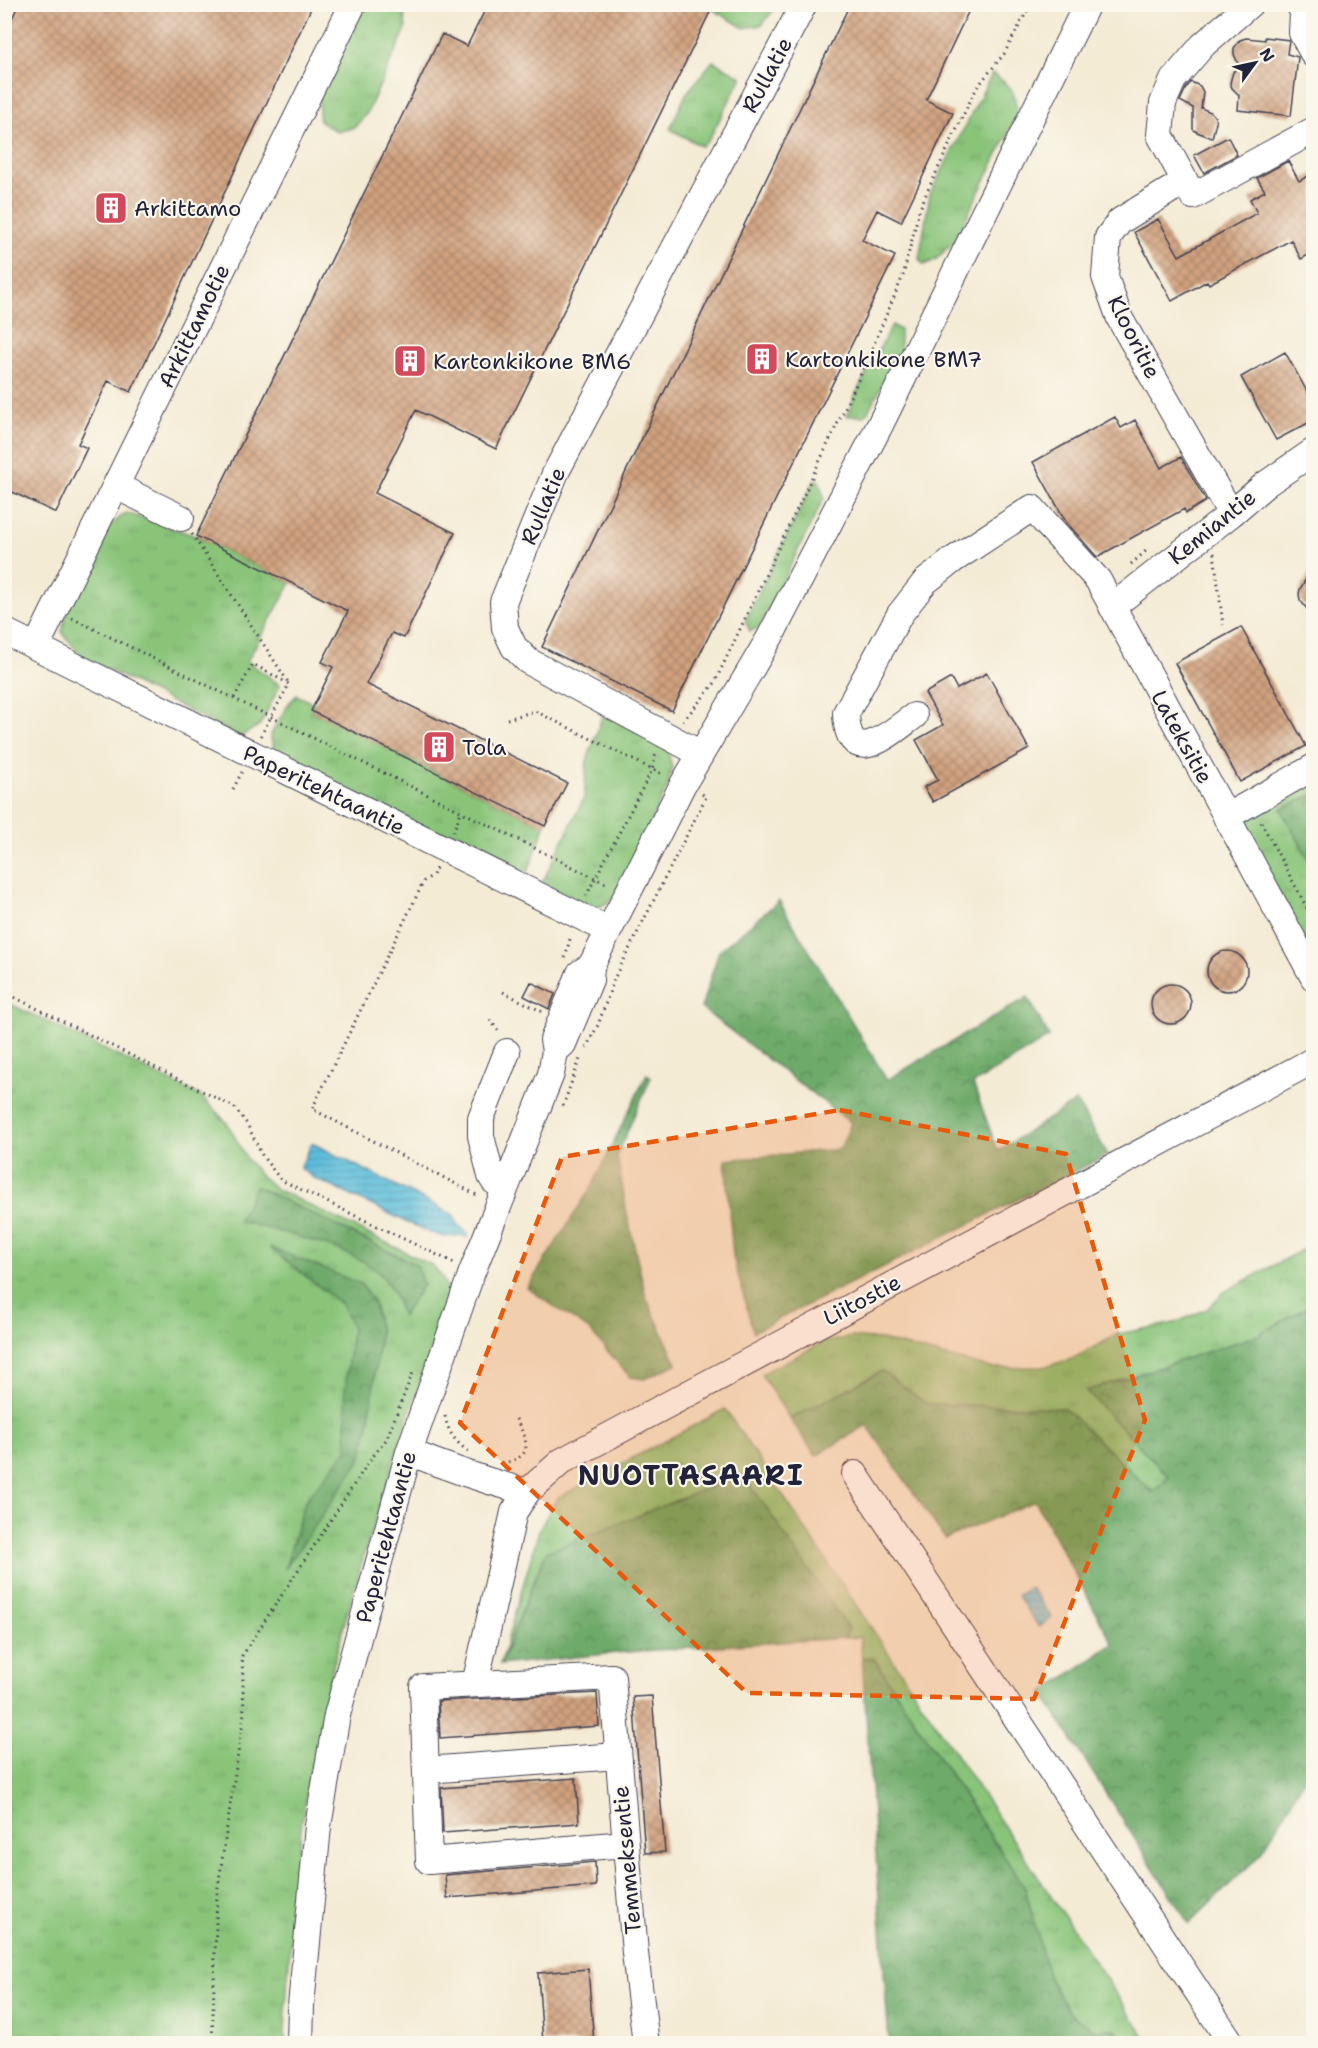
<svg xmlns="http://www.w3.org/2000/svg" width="1318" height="2048" font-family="'Shantell Sans',sans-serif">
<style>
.grass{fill:url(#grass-tufts);stroke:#56735a;stroke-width:1.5}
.forest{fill:url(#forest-crowns);stroke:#486652;stroke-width:1.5}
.water{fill:url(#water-rules);stroke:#40708b;stroke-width:1.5}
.building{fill:url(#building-cross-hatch)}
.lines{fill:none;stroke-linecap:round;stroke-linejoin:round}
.minor-casing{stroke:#424052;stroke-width:28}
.path{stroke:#424052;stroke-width:3;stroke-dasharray:1.5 4.5;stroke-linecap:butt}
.minor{stroke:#fff;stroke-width:26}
.marked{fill:#e8590c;fill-opacity:0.2;stroke:#e8590c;stroke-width:4.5;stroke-dasharray:12 8;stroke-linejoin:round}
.labels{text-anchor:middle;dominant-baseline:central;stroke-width:4.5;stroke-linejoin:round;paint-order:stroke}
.street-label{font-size:22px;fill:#22223b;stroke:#fbf7ec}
.poi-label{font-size:22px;fill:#22223b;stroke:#fbf7ec;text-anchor:start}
.district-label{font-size:28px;font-weight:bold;letter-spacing:1.5px;fill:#22223b;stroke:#fbf7ec}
</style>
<defs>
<pattern id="grass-tufts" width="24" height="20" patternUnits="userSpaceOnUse" patternTransform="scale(1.5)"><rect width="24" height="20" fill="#89c479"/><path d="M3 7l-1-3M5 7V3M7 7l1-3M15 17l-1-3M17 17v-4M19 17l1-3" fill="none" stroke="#76a86a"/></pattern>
<pattern id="forest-crowns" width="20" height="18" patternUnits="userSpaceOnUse" patternTransform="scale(1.5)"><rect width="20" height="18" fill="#6eaa69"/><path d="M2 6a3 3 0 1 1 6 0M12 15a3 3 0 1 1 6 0" fill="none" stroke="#5a8a58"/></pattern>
<pattern id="water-rules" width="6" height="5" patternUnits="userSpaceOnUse" patternTransform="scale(1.5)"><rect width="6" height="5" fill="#5dbedb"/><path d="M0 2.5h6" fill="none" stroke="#4c9ab3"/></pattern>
<pattern id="building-cross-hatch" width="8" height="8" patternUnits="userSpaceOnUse" patternTransform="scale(1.5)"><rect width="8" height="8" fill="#d1a27f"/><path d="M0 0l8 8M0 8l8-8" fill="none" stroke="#a98469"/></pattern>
</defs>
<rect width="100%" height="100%" fill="#fbf7ec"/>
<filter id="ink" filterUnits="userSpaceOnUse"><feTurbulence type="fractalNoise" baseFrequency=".0167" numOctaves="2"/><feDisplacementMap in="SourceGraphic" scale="12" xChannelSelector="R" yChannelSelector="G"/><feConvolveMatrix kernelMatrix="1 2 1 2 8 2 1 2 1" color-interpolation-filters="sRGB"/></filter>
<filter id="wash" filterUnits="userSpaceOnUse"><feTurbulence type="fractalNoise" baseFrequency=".008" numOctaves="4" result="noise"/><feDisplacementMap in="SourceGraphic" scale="24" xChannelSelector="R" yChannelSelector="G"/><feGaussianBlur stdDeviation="1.35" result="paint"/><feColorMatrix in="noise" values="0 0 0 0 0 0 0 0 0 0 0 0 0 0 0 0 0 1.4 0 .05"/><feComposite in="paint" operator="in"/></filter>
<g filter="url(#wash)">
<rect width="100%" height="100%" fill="#f4ebd5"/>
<!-- grass -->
<path class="grass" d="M366,5H396L404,13L406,29L367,113L355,127L338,132L319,121V97L360,10Z
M714,5V4L777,5L762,25L744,28L712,9Z
M713,61L742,77L708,141L701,146L670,129L686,94Z
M992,74C1012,85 1016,93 1017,116L954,242L935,260L924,265L919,259L930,194Z
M892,325L900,330V352L867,413L863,416H847L855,395Z
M815,479L819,481L824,498L760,627L750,631L745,621Z
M126,513L196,536L291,583L247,661L280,685L260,725L240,737L81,656L62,632L68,603L107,528Z
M297,695L314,704L311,711L545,826L526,877L277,757L270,736L289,703Z
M610,715L668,751L672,768L667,787L612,900L599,907L586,909L542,883L584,798L587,761L602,717Z
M1313,780V795L1281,809L1313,867V961L1245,828L1248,819Z
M4,1001L201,1096L227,1123L247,1159L259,1174L276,1189L432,1265C443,1276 447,1284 448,1299C391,1470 328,1642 302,1822C298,1849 297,1876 294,1903C290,1950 285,1997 285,2043H5Z
M1313,1244V1304L1256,1336L1086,1391L1170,1477L1153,1492L1064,1408L927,1404L882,1371L790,1419L761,1374L824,1342L851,1337L882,1340L991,1368L1043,1367L1072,1359L1118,1334L1175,1323L1207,1309L1224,1292Z
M725,1409L1149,2043H1124L1115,2029L1094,2030L1069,2013L1049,1979L1025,1888L874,1659L862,1658L860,1637L845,1638L848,1628L546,1552L500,1665L539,1530L557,1498Z"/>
<!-- forest -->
<path class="forest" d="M1313,795V867L1281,809Z
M779,901L887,1080L1028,997L1049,1037L973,1084L998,1151L1076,1101L1108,1155L753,1332L733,1256L725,1160L840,1149L851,1123L701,1008L719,951Z
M647,1074L651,1077L617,1155L627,1214L646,1297L677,1364L644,1379L630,1377L589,1330L527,1288L592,1186Z
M255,1186L417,1265L423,1285L402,1316C397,1302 392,1286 381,1275C355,1247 277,1232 239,1221Z
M269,1247L361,1284L374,1303L380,1332L369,1424L361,1459L285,1569L305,1501L347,1450L345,1390L352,1328L342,1305Z
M1313,1304V1764L1261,1854L1189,1924L1042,1693L1113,1644L1035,1501L945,1539L867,1425L816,1456L790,1419L882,1371L927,1404L1064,1408L1153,1492L1169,1477L1086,1391L1256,1336Z
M743,1474L848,1628L845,1638L626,1652L500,1665L546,1552Z
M862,1658L874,1659L1025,1888L1049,1979L1069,2012L1094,2030L1115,2029L1124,2043H889Z"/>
<!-- water -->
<path class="water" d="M312,1143L454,1215L457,1224L469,1234L467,1238L462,1236L445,1237L428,1232L314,1178L300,1168Z
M1030,1587L1052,1618L1039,1627L1017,1596Z"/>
<g id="blocks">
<!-- building -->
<path class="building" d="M19,4H313L131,392L108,381L78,444L87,448L56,513L4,488V35Z
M488,4H714L496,449L416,410L375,493L455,533L404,638L392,633L366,684L567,783L545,826L311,711L333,667L322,662L348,611L196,536L442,34L467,46Z
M850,4H972L926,100L953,113L901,222L877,210L862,240L895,256L672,711L542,647Z
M1265,37L1289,40L1287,54L1298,57L1291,116L1238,110L1239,95L1232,88L1230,83L1233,72L1239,66L1234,54V48L1240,40L1246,38L1265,40Z
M1191,82L1200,86L1203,92L1201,108L1211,112L1215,117L1216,122L1212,138L1197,132L1193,129V108L1180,101L1186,88Z
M1228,137L1237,155L1204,173L1194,155Z
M1288,161L1299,181L1314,173V252L1301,259L1291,240L1209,284L1207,281L1172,301L1134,232L1158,219L1179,256L1257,213L1250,199L1265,191L1257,178Z
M1285,352L1314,404V420L1276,440L1241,377Z
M1115,417L1121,428L1135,420L1161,468L1181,457L1206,501L1186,513L1184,509L1097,557L1066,522L1033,462Z
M1314,565V618L1300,600L1299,594L1300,589Z
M1241,627L1306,746L1240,782L1175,663Z
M987,673L1029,749L933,802L924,787L938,780L916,740L943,725L925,693L951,678L957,689Z
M1207 971a20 20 0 1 1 40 0a20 20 0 1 1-40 0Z
M531,982L555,994L549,1009L524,996Z
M1151 1004a20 20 0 1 1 40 0a20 20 0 1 1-40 0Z
M597,1693L599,1726L440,1738L438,1701Z
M652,1696L665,1852L645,1853L633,1697Z
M576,1778L579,1823L443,1833L441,1788Z
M595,1862L596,1886L447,1898L445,1875Z
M588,1969L594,2043H543L538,1973Z"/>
</g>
</g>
<g filter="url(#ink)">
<use href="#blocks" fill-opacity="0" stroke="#424052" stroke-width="1.5"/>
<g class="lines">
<!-- minor casing -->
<g class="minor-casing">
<path id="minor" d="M1250,4L1203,45L1173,80L1163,103L1160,135L1193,196L1314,130
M1299,4L1303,12L1302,33L1314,55
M1185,181L1120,221L1108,237L1105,277L1120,319L1231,514
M116,486L181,518
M1112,607L1231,514L1266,484L1314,451
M4,631L608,930
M36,647L353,4
M914,716C889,734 848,772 846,713L900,614L925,582L953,560L1032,508L1098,580L1314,978
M701,754L770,637L880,425L1087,4
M1226,817L1314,767
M591,966L683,784L701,754L528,661L514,647L505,628L503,602L555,474L804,4
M591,966L590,980L563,1044L555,1051L553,1040L580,973Z
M504,1187L494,1181L491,1176L481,1136V1118L507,1052
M409,1452C448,1468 486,1481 527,1492
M855,1474L1232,2044
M475,1684L514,1512L527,1492L562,1461L1314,1060
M426,1770L618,1756
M625,1844L429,1861L423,1687L612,1677L635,1953L646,2044
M300,2044L301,2006L318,1826L337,1715L409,1452L472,1272L551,1074L555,1051"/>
</g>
<!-- path -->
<path class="path" d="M192,534L288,682
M1214,553L1223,625
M1131,564L1146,551
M72,618L609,885
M234,698L253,664L289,684L260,737
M507,719L535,711L664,775
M683,721L714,684L861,374L903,276L919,211L927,192L971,99L978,86L1004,54L1031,4
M233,789L242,772
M1261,822L1314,921
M453,832L461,812
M436,868L433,875L424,881L312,1109L477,1195
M586,896L652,770L656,754
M565,958L571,935
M4,992L234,1107L247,1124L263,1157L281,1180L454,1263
M503,992L543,1012
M490,1020L500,1033
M586,1048L598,1025L615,977L706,797L702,794
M563,1106L581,1056
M445,1416C448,1432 455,1442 468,1451
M502,1463C513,1461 520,1459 526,1450L525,1437L514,1415
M212,2044L217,1894L244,1713L242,1656L370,1460L386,1440L414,1370"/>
<!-- minor -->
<use href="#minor" class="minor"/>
</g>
</g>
<!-- marked area -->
<path class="marked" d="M840,1110L1066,1154L1145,1420L1034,1699L747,1693L460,1423L562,1157Z"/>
<!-- icons -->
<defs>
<g id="building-square" transform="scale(1.725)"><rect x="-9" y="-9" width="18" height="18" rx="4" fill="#d1495b" stroke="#fbf7ec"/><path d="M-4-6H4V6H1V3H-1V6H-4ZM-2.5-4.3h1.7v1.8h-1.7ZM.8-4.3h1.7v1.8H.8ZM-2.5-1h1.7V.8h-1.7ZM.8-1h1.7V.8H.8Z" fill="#fff"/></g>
</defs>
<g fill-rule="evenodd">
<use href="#building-square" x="111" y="208"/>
<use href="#building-square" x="762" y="359"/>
<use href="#building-square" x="410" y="361"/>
<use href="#building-square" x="439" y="747"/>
</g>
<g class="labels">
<!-- street labels -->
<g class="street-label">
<text transform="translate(767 75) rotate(-62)">Rullatie</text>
<text transform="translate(194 326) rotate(-64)">Arkittamotie</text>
<text transform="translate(1134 337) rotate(63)">Klooritie</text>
<text transform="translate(543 506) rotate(-67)">Rullatie</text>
<text transform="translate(1212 527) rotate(-39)">Kemiantie</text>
<text transform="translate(1182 737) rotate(61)">Lateksitie</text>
<text transform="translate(324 790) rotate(26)">Paperitehtaantie</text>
<text transform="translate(862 1300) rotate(-28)">Liitostie</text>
<text transform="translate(386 1537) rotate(-75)">Paperitehtaantie</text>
<text transform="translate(627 1860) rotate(-95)">Temmeksentie</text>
</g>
<!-- poi labels -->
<g class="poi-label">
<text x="134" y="208">Arkittamo</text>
<text x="785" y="359">Kartonkikone BM7</text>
<text x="433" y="361">Kartonkikone BM6</text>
<text x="462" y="747">Tola</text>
</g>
<!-- district labels -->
<g class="district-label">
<text x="691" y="1475">NUOTTASAARI</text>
</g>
</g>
<!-- margin -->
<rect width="1318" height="2048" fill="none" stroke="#fbf7ec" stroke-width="24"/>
<!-- north arrow -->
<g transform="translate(1255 63) rotate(57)" stroke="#fbf7ec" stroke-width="4.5" paint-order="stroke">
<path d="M0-4.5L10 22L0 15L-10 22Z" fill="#22223b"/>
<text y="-9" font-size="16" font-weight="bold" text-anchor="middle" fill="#22223b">N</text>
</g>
</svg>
